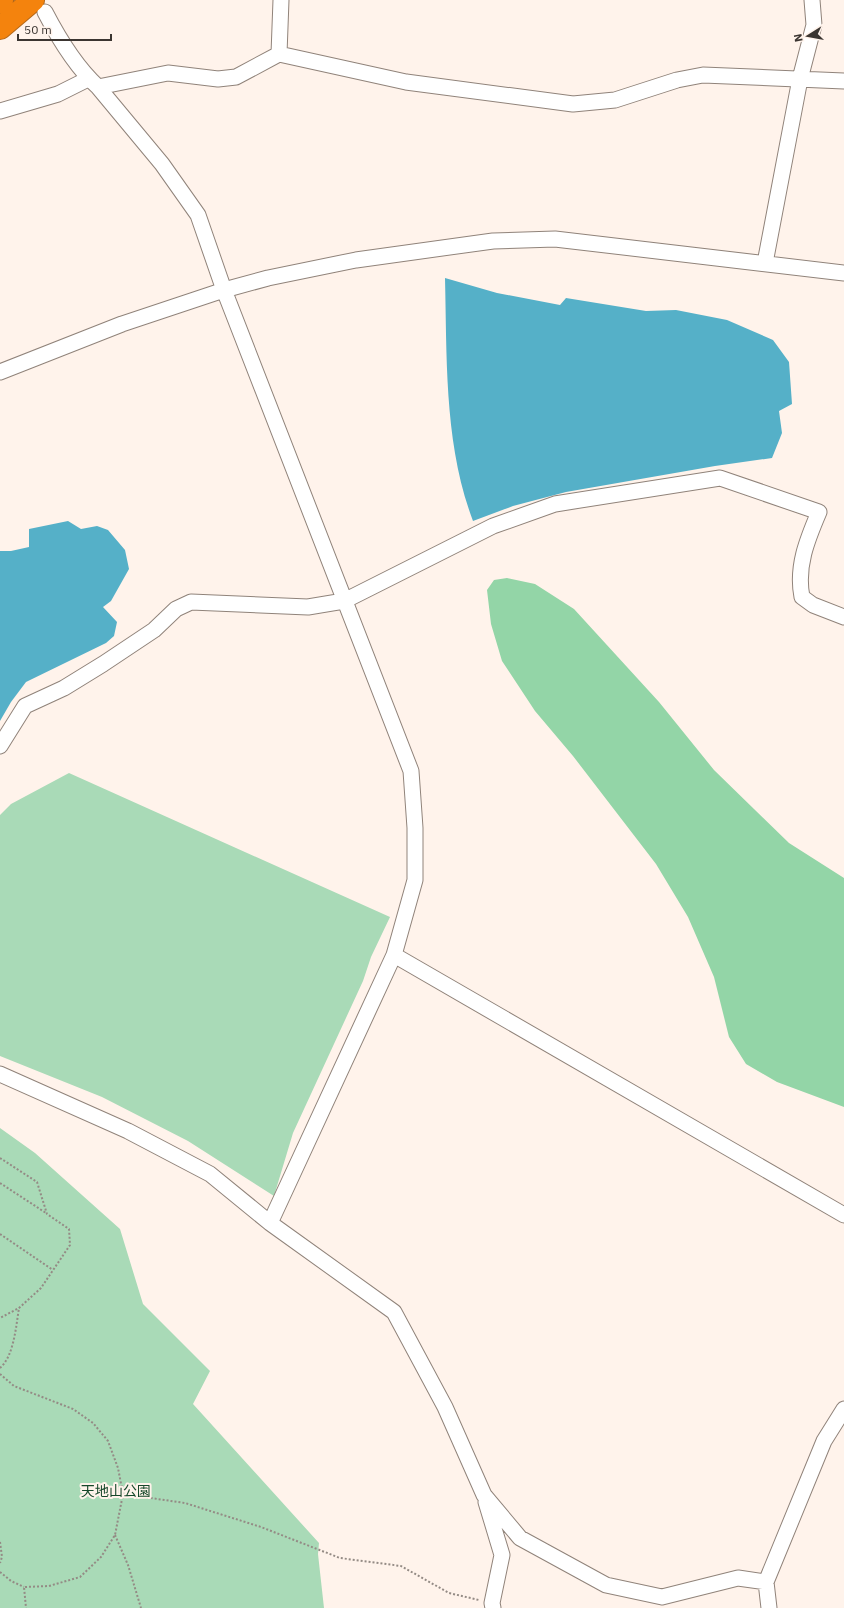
<svg xmlns="http://www.w3.org/2000/svg" width="844" height="1608" font-family="'IBM Plex Sans','Noto Sans JP',sans-serif">
<style>
.green{fill:#a9dab7}
.forest{fill:#93d5a7}
.water{fill:#55b0c8}
.lines{fill:none;stroke-linecap:round;stroke-linejoin:round}
.minor-casing{stroke:#90837a;stroke-width:17}
.highway-casing{stroke:#b3681a;stroke-width:24}
.path{stroke:#948b85;stroke-width:2;stroke-dasharray:2 2;stroke-linecap:butt}
.minor{stroke:#fff;stroke-width:15}
.highway{stroke:#f4830d;stroke-width:22}
.labels{text-anchor:middle;dominant-baseline:central;stroke-width:4;stroke-linejoin:round;paint-order:stroke}
.park-label{font-size:14px;fill:#154729;stroke:#fff3eb}
</style>
<rect width="100%" height="100%" fill="#fff3eb"/>
<!-- green -->
<path class="green" d="M69,773L390,917L371,957L363,981L293,1133L274,1196L188,1141L102,1097L0,1056V815L11,804Z
M0,1128L35,1153L120,1229L143,1304L210,1371L193,1404L319,1543L318,1554L324,1608H0Z"/>
<!-- forest -->
<path class="forest" d="M507,578L535,584L574,609L659,702L714,770L789,843L844,878V1107L777,1082L746,1064L729,1037L714,977L688,917L656,864L573,756L535,711L502,661L491,624L487,590L494,580Z"/>
<!-- water -->
<path class="water" d="M445,278L497,293L560,305L566,298L646,311L676,310L727,320L773,340L789,362L792,404L779,411L782,433L772,458L715,466L566,492L513,506L473,521C444,444 447,359 445,278Z
M68,521L81,529L97,526L108,530L125,550L129,569L111,601L103,607L117,622L114,636L106,643L26,682L11,702L0,721V551H11L29,547V529Z"/>
<g class="lines">
<!-- minor casing -->
<g class="minor-casing">
<path id="minor" d="M45,12C59,39 76,67 98,87L162,164L198,215L224,290L411,771L415,828V880L394,955L270,1223
M279,54L281,0
M98,87L168,73L218,79L236,77L279,54L406,82L573,104L615,100L677,80L703,75L844,81
M0,111L58,94L88,79
M765,263L800,79L814,25L812,0
M0,372L122,324L224,290L268,278L356,260L493,241L555,239L844,273
M0,746L25,706L64,688L103,664L154,630L176,609L191,602L308,607L344,601L493,526L555,504L720,478L819,512C807,540 796,567 802,597L813,605L844,617
M394,955L844,1215
M0,1074L128,1131L210,1174L270,1223L394,1312L445,1407L484,1495L520,1538L606,1585L662,1597L738,1578L766,1582
M486,1502L502,1555L492,1603L493,1608
M769,1608L766,1582L824,1441L844,1409"/>
</g>
<!-- highway casing -->
<g class="highway-casing">
<path id="highway" d="M0,2L2,0
M0,28L33,0"/>
</g>
<!-- path -->
<path class="path" d="M0,1158L37,1182L47,1214L69,1229L70,1245L41,1288L19,1308L0,1318
M0,1183L46,1213
M0,1234L53,1270
M0,1368C14,1356 16,1326 19,1308
M0,1374L14,1386L73,1409L93,1423L108,1441L118,1468L123,1494L115,1535L101,1557L80,1577L49,1586L24,1587L26,1608
M123,1494L185,1503L261,1527L340,1558L401,1566L449,1593L479,1600
M115,1535L128,1565L141,1608
M0,1542L2,1557L0,1563
M0,1572L11,1581L24,1587"/>
<!-- minor -->
<use href="#minor" class="minor"/>
<!-- highway -->
<use href="#highway" class="highway"/>
</g>
<g class="labels">
<!-- park labels -->
<g class="park-label">
<text x="116" y="1491">天地山公園</text>
</g>
</g>
<!-- north arrow -->
<g transform="translate(808 36) rotate(259)" stroke="#fff3eb" stroke-width="3" paint-order="stroke">
<path d="M0-3L7 15L0 10L-7 15Z" fill="#3b3531"/>
<text y="-6" font-size="11" font-weight="bold" text-anchor="middle" fill="#3b3531">N</text>
</g>
<!-- scale -->
<path d="M18 34v6h93v-6" fill="none" stroke="#3b3531" stroke-width="2"/>
<text x="24" y="34" font-size="12" fill="#3b3531" stroke="#fff3eb" stroke-width="3" paint-order="stroke">50 m</text>
</svg>
